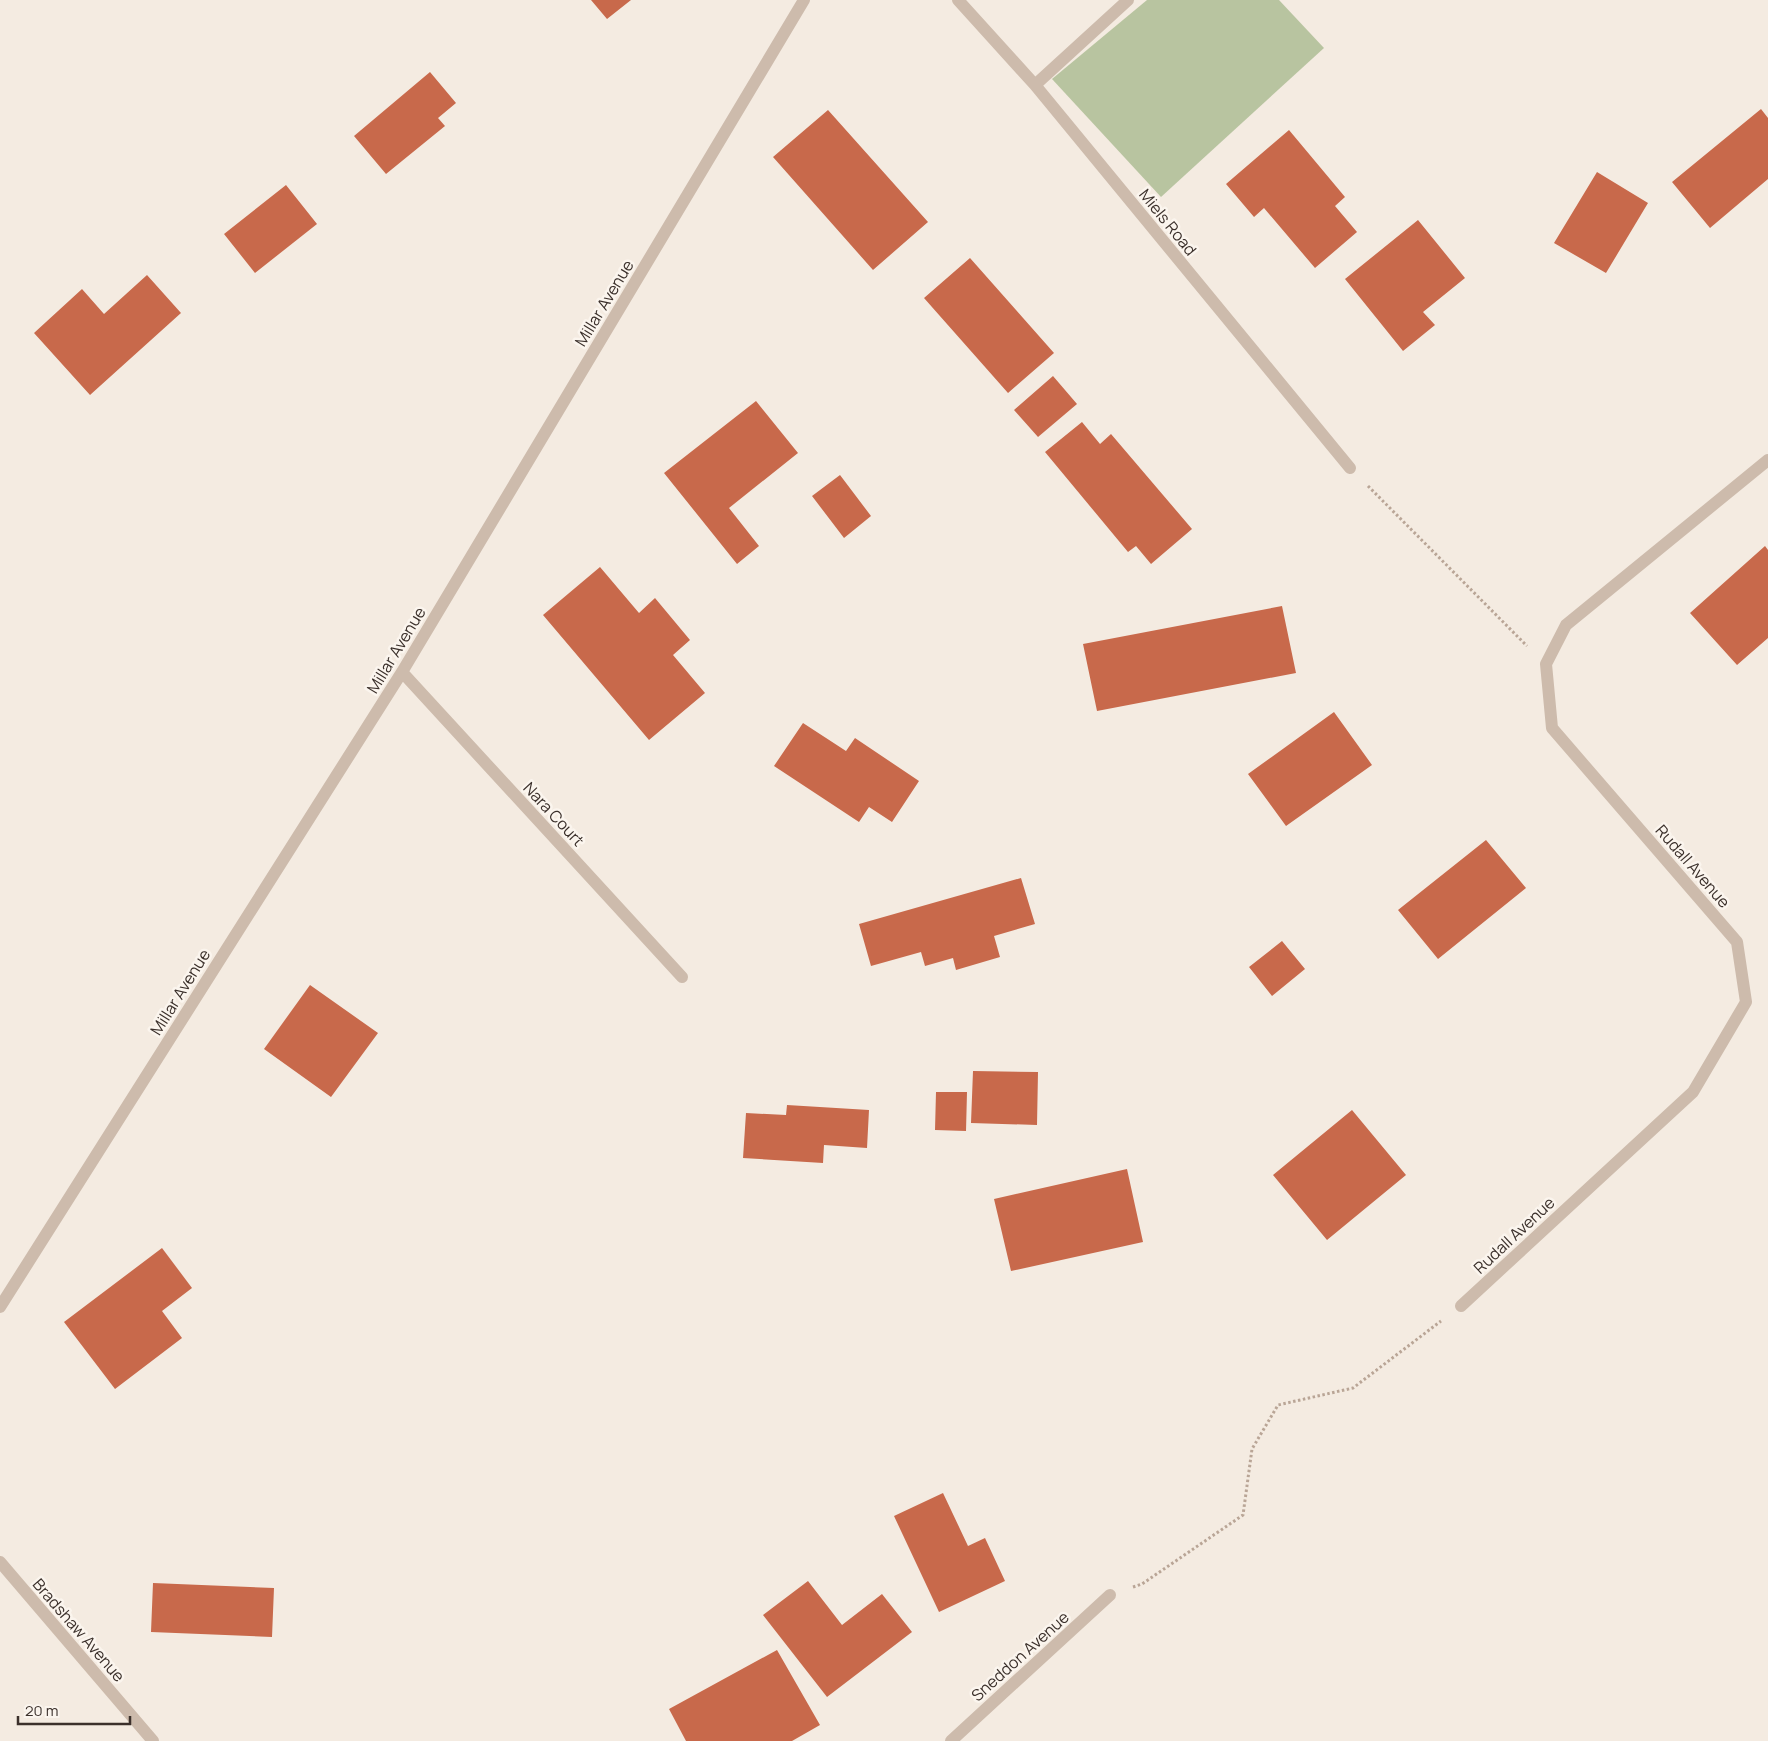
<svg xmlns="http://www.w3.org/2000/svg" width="1768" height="1741" font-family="Manrope,sans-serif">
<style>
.green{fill:#b8c4a0}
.building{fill:#c8694b}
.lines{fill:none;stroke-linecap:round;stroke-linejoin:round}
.path{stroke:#b9a596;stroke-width:3;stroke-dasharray:2.5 2.5;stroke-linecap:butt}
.street{stroke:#cdbbac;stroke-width:12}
.labels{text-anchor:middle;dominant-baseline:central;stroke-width:5;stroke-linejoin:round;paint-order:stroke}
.street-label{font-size:16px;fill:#3b302b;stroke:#fbf5ee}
</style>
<rect width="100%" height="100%" fill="#f4ebe1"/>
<!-- green -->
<path class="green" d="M1147,0H1279L1324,48L1161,197L1052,79Z"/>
<!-- building -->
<path class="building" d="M591,0H631L607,19Z
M430,72L456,103L438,118L445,126L386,174L354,136Z
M1761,109L1768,118V179L1710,228L1672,182Z
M828,110L928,222L873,270L773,157Z
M1289,130L1345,197L1335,206L1357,232L1315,268L1264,208L1254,217L1226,184Z
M1597,172L1648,203L1606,273L1554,243Z
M286,185L317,224L255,273L224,234Z
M1418,220L1465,278L1423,312L1435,325L1403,351L1345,279Z
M970,258L1054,353L1008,393L924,298Z
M147,275L181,313L90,395L34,333L82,289L104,314Z
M1053,376L1077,404L1038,437L1014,410Z
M756,401L798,453L729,508L759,546L737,564L664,473Z
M1082,422L1100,444L1111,434L1192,529L1151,564L1136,546L1128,552L1045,452Z
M840,475L871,516L844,538L812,496Z
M1765,546L1768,550V638L1737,665L1690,613Z
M600,567L639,613L655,598L690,640L673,655L705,693L649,740L543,615Z
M1282,606L1296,673L1097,711L1083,644Z
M1334,712L1372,765L1286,826L1248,774Z
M803,723L846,751L855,738L919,781L892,822L869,807L859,822L774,766Z
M1486,840L1526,888L1438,959L1398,910Z
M1021,878L1035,924L994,936L1000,957L956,970L953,958L925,966L921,952L871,966L859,924Z
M1282,941L1305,969L1272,996L1249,967Z
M310,985L378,1033L331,1097L264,1049Z
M973,1071L1038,1072L1037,1125L971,1123Z
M936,1092H967L966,1131L935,1130Z
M787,1105L869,1110L867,1148L824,1145L823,1163L743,1158L746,1113L786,1115Z
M1352,1110L1406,1175L1327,1240L1273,1175Z
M1127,1169L1143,1242L1011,1271L994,1199Z
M162,1248L192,1288L162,1311L182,1338L115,1389L64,1322Z
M943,1493L968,1546L985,1538L1005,1581L939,1612L894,1516Z
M808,1581L842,1625L882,1594L912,1632L827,1697L763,1615Z
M153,1583L274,1588L272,1637L151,1632Z
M777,1650L820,1725L792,1741H686L669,1709Z"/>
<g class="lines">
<!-- path -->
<path class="path" d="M1368,486L1527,646
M1133,1587L1142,1584L1243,1515L1252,1449L1278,1405L1353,1388L1441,1321"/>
<!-- street -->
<path class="street" d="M958,0L1035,85L1350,468
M1035,85L1128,0
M402,672L682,977
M1461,1306L1693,1092L1746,1002L1737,942L1552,728L1546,664L1566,625L1768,460
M0,1307L402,672L804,0
M0,1562L153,1741
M951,1741L1110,1595"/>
</g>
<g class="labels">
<!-- street labels -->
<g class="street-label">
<text transform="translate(1168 222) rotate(51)">Miels Road</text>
<text transform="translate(604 303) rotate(-59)">Millar Avenue</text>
<text transform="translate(396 650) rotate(-59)">Millar Avenue</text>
<text transform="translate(554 814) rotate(47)">Nara Court</text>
<text transform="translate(1693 866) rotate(49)">Rudall Avenue</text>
<text transform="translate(180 992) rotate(-58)">Millar Avenue</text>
<text transform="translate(1514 1235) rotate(-43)">Rudall Avenue</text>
<text transform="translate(79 1630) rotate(49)">Bradshaw Avenue</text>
<text transform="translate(1020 1656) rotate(-42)">Sneddon Avenue</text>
</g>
</g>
<!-- scale -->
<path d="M18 1716v8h112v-8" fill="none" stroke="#3b302b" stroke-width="2.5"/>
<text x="25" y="1716" font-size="15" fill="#3b302b" stroke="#fbf5ee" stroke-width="4" paint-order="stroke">20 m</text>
</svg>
